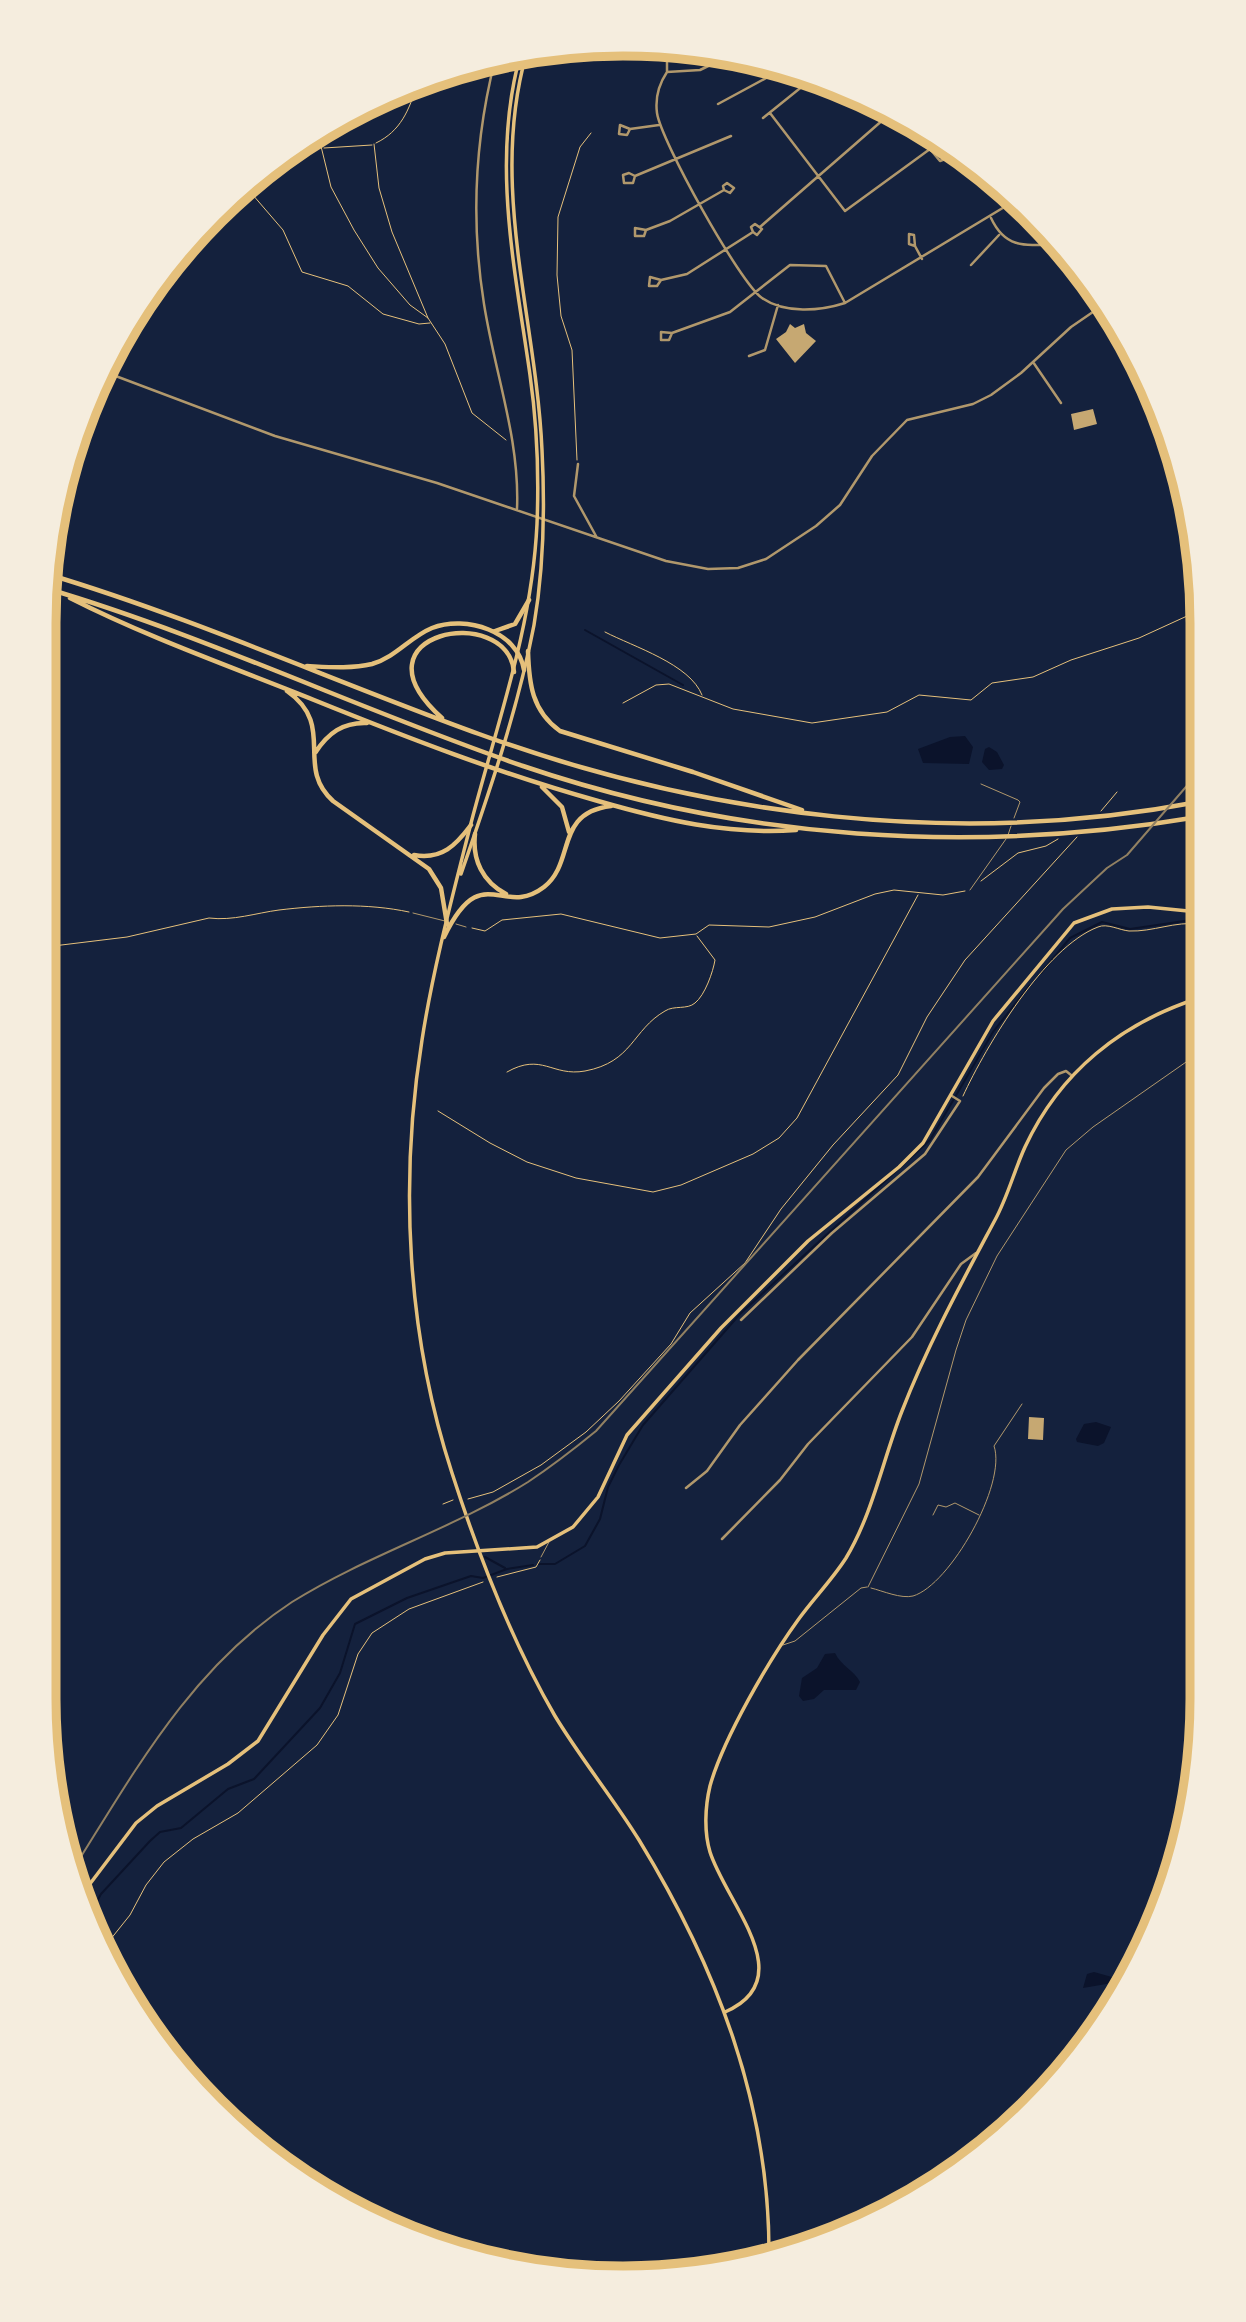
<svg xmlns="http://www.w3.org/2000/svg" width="1246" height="2322" font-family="'PT Sans',sans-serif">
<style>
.water{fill:#0b132b}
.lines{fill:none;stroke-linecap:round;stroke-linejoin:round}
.stream{stroke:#0b132b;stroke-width:2}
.building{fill:#c6a872}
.path{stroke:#e5c07b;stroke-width:1}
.service{stroke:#b1986c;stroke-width:1}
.minor{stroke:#b1986c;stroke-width:2.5}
.secondary{stroke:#e5c07b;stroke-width:3.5}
.primary{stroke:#e5c07b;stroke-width:3.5}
.motorway{stroke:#e5c07b;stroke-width:4.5}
.rail{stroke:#918062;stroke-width:2}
.rim{fill:none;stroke:#e5c07b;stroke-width:9}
</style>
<rect width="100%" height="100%" fill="#14213d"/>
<!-- water -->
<path class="water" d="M965,736L973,747L969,764L923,763L918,749L950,737Z
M989,747L997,752L1004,765L1002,769L989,770L982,762L985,749Z
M1096,1422L1111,1427L1104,1443L1098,1446L1077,1442L1076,1439L1084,1424Z
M835,1653C841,1666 854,1670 860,1682L856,1690H824L814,1699L803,1701L799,1696L802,1678L817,1668L825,1654Z
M1094,1972L1119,1979L1118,1982L1083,1988L1087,1974Z"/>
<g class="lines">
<!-- stream -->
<path class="stream" d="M585,630L683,685
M1041,973L1070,938L1102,922L1130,929L1198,919
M485,1557L505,1568
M539,1564H555L585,1546L600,1519L608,1487L619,1465L643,1425L740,1314L930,1140L993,1032L1030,985
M90,1914L101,1894L150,1841L160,1832L181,1828L228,1789L254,1779L320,1708L340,1673L355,1624L407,1598L471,1576L483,1578L507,1569L533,1565"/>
</g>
<!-- building -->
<path class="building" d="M898,115L911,125L906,129L896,117Z
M790,324L795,328L804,324L806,333L816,341L795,363L776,339L786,332Z
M1093,409L1097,424L1074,430L1071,414Z
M1029,1417L1044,1418L1043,1440L1028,1439Z"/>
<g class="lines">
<!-- path -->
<path class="path" d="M318,134L331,187L354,230L378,268L410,305L428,318L445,344L472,413L506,440
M376,143C401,131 409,110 417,85
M374,144L379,188L392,232L428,318
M295,148H319
M324,148L372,145
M246,187L283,230L302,272L348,286L383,314L419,324L430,323
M80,433L109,378
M577,460L572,350L561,316L557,275L558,217L580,147L591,133
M605,632C634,647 690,664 702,695
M623,703L656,685L669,684L733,709L812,723L887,712L919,695L971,700L992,683L1033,677L1071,660L1139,638L1198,611
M1101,811L1117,792
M981,881L1018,853L1046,846L1058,839
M472,928L485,931L502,920L561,914L660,938L696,934L709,925L769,927L815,917L875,894L894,890L943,895L965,891
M45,947L127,937L209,918C233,921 256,913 279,910C321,905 367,903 409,912
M507,1072C542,1052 552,1077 585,1071C633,1062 632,1030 665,1011C674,1005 687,1010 695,1003C705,995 713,972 715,960L697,936
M963,1096C986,1046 1045,947 1098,927C1107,923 1119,930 1129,931C1153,932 1175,921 1199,924
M438,1111L490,1143L527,1162L576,1178L653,1192L681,1185L753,1154L779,1138L797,1118L918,895
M468,1499L493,1492L541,1465L586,1432L619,1401L671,1344L690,1313L745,1263L781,1209L833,1145L898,1075L927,1017L965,960L1077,837
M443,1504L453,1500
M497,1577L536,1567L540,1560
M106,1945L130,1915L146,1885L164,1862L193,1839L238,1813L317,1745L338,1715L358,1654L372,1633L409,1609L483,1582"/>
<!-- service -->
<path class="service" d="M981,784L1018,800L1020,802L1014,818
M1008,835L1011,826
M970,890L1006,839
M413,913L445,921
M456,924L466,927
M933,1515L938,1505L946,1507L955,1503L979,1515
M541,1557L549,1542
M868,1587L919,1484L956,1350L966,1320L997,1256L1066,1150L1093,1127L1199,1053
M871,1588C883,1591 901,1599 913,1596C950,1585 1007,1484 994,1446L1022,1404
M783,1645L795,1641L861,1588L867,1587"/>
<!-- minor -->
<path class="minor" d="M495,60C475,139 471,223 484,304C495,374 520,439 517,509
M667,72C659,84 655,98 657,113C661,141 740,283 762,298C785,314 820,311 845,303L1016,200
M667,72L700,70L729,56
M667,72V48
M718,104L768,77L764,64
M770,113L845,211L930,149L940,161L958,154
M763,118L814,77
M912,121L929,147
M630,129L627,135L619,134L620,125L630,129L659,125
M635,176L629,173L623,175L624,183H633L635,176L731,136
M991,218C1005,248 1024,246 1054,244
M760,227L892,112
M646,230L644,236H635V228L646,230L670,221L724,190L723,186L727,183L734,188L730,193L724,190
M915,246L909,244V234L914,235L915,246L922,259
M971,265L999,235
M661,280L657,286H649L650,277L661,280L687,274L753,232L751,227L755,224L762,229L757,235L753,232
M672,333L669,340H661V332L672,333L730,312L790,265L826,266L845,303
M749,356L765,350L778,305
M1033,362L1061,403
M105,372L275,436L437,483L666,561L708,569L738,568L766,559L816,526L840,505L872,456L907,420L973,404L991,395L1021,373L1071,327L1106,303
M578,464L574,496L596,536
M741,1320L832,1233L925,1154L960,1101L952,1096
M686,1488L707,1471L740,1425L798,1360L978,1177L1044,1088L1058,1074L1066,1071L1071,1075
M722,1539L780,1480L808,1444L912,1337L961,1264L976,1253"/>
<!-- secondary -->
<path class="secondary" d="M80,1897L136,1823L157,1806L228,1764L258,1741L323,1635L351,1599L425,1559L445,1553L537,1547L573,1527L598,1497L627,1435L721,1328L808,1241L899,1167L923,1143L993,1021L1074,923L1112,909L1148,907L1198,912
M725,2012C802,1979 726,1903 710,1852C704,1832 705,1807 710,1786C723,1739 769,1660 798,1620C813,1599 832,1580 846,1558C873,1513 883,1459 902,1411C928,1344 962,1282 995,1220C1008,1196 1014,1171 1025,1147C1060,1072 1121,1023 1199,998"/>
<!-- primary -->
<path class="primary" d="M520,56C491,162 515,269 530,375C537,424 539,475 537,524C532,630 496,726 470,827C452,898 433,969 422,1040C399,1183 407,1335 452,1473C479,1557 511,1640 555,1716C581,1759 613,1798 639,1840C716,1966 769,2103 769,2252
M461,874C489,793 518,709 534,625C544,567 545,508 542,450C536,317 489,187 526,55"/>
<!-- motorway -->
<path class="motorway" d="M47,574C194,618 335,682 479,734C707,817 958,848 1198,802
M45,588C208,636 362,711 523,766C740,840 972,855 1198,817
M70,598C149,638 232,667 314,700C408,738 501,774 598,801C664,820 727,835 796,830
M495,631L515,624L529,600
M528,651C529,684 532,711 560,731L693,772L802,810
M307,666C328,667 351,669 372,664C396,657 410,637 432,628C466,615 518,631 524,670
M287,691C337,726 294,766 333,801L429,869L441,888L447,924
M442,718C346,632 508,602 514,672
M315,753C328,733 343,722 367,723
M542,787L562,807L569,832
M475,834C472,860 483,882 506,894
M414,855C442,860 456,845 471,825
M444,937C482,858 502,919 544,887C576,862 554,813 611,806"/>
<!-- rail -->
<path class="rail" d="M72,1871C135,1771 191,1668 292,1602C367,1555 453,1529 528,1482C552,1466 574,1449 596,1431L1063,909L1107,868L1127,855L1198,773"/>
</g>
<!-- crop -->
<path d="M0 0H1246V2322H0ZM623 56H623A567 567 0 0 1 1190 623V1699A567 567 0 0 1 623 2266H623A567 567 0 0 1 56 1699V623A567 567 0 0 1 623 56Z" fill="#f5edde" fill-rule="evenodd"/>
<path class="rim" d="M623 56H623A567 567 0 0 1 1190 623V1699A567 567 0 0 1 623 2266H623A567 567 0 0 1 56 1699V623A567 567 0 0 1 623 56Z"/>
</svg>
